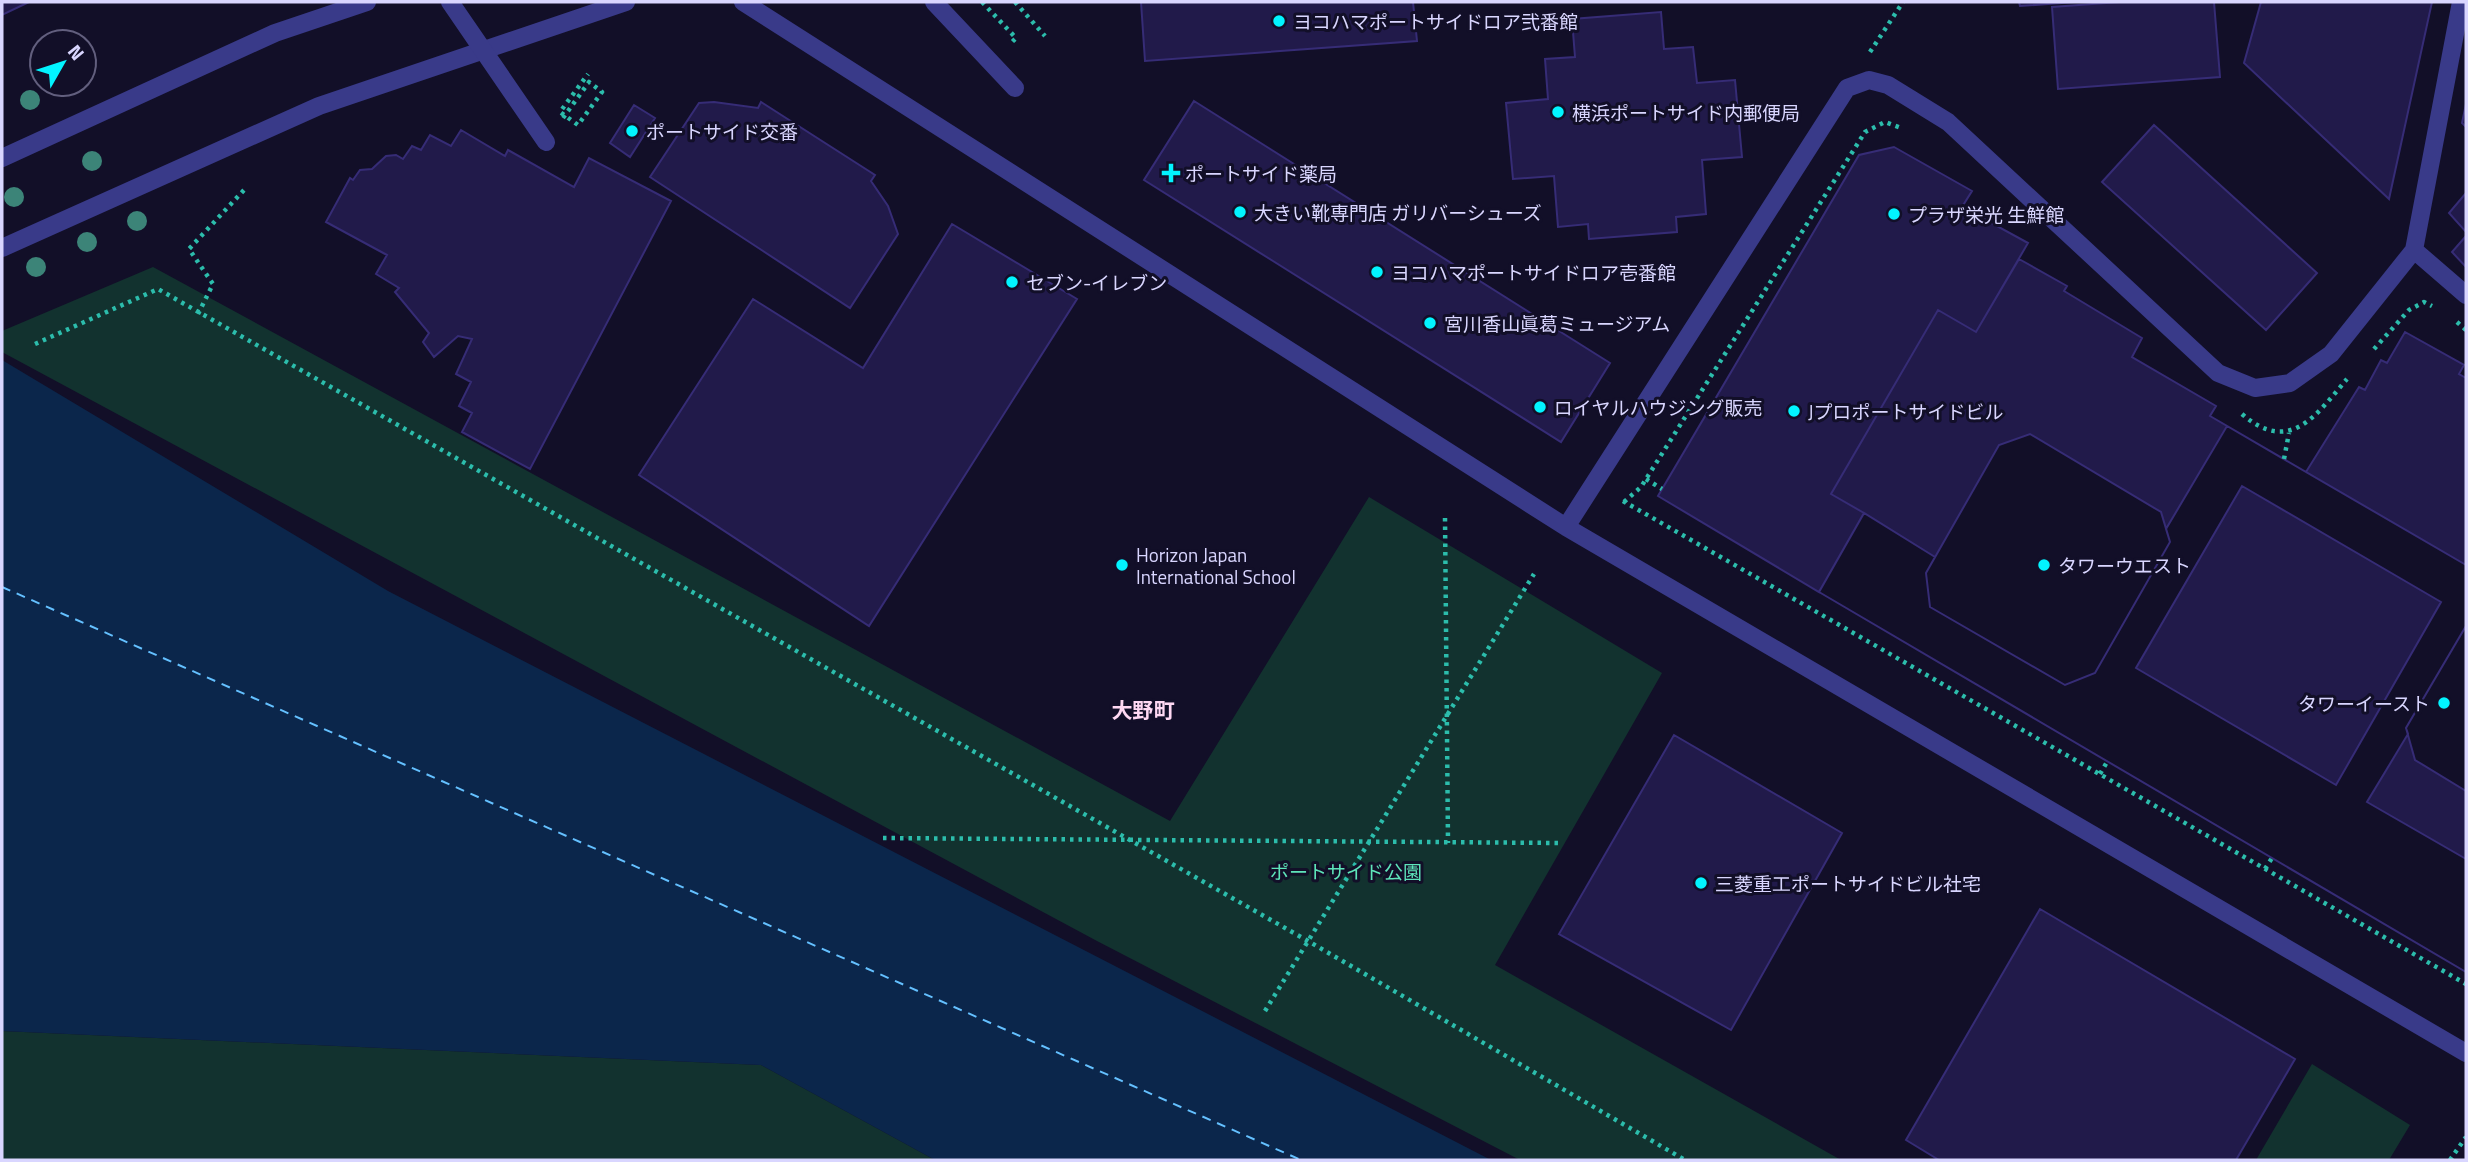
<svg xmlns="http://www.w3.org/2000/svg" width="2468" height="1162" font-family="'Titillium Web','Noto Sans JP',sans-serif">
<style>
.green{fill:#12322f}
.water{fill:#0b264b}
.lines{fill:none;stroke-linecap:round;stroke-linejoin:round}
.ferry{stroke:#64c0ff;stroke-width:2;stroke-dasharray:9 7;stroke-linecap:butt}
.building{fill:#211a4a;stroke:#362c76;stroke-width:2;fill-rule:evenodd}
.path{stroke:#2cbdac;stroke-width:4.5;stroke-dasharray:3.5 5;stroke-linecap:butt}
.minor{stroke:#393a89;stroke-width:18}
.minor-bridge{stroke:#393a89;stroke-width:18}
.tree{fill:#3c8478}
.poi-dot{fill:#02f4ff;stroke:#120f28;stroke-width:2.5}
.labels{text-anchor:middle;dominant-baseline:central;stroke-width:6;stroke-linejoin:round;paint-order:stroke}
.poi-label{font-size:19px;fill:#d9d6ff;stroke:#120f28;text-anchor:start}
.park-label{font-size:19px;fill:#5ee4ba;stroke:#120f28}
.neighbourhood-label{font-size:21px;font-weight:bold;fill:#ffd8f3;stroke:#120f28}
</style>
<rect width="100%" height="100%" fill="#120f28"/>
<!-- green -->
<path class="green" d="M153,267L1170,821L1369,497L1662,673L1495,965L1841,1160H1520L1097,941L2,352V331Z
M2,1031L761,1065L935,1160H2Z
M2312,1064L2410,1125L2389,1160H2256Z"/>
<!-- water -->
<path class="water" d="M2,360L388,591L1491,1160H935L761,1065L2,1031Z"/>
<g class="lines">
<!-- ferry -->
<path class="ferry" d="M2,587L1301,1160"/>
</g>
<!-- building -->
<path class="building" d="M2,2H29L2,15Z
M1141,2H1413L1417,41L1145,61Z
M2019,2H2075L2020,6Z
M2120,2H2214L2220,77L2058,89L2052,7Z
M2261,2H2432L2389,199L2244,63Z
M1661,12L1664,49L1693,47L1697,83L1735,80L1742,157L1702,160L1706,214L1676,217L1677,232L1589,239L1588,224L1558,227L1554,176L1513,179L1506,103L1548,99L1545,59L1575,57L1572,19Z
M1194,101L1610,363L1561,442L1144,180Z
M714,102L758,108L761,102L875,175L871,181L888,206L898,234L850,308L650,177L699,103Z
M2466,104V127L2462,123Z
M634,105L655,118L630,157L610,143Z
M2154,125L2317,273L2266,330L2102,182Z
M461,130L505,156L508,150L574,187L589,158L671,201L530,469L462,432L472,413L459,406L471,382L456,374L472,339L458,336L434,357L423,342L429,333L395,292L399,288L376,274L387,255L326,222L350,178L353,180L360,170L372,169L386,156L396,155L403,159L412,146L421,150L430,135L451,146Z
M1894,147L1972,191L1962,207L2028,243L1976,332L1938,310L1831,494L1864,513L1819,592L1658,496L1859,155Z
M2466,193V232L2449,213Z
M952,224L1077,299L869,626L639,475L753,299L863,368Z
M2466,236V267L2452,252Z
M2019,259L2067,286L2064,291L2142,338L2132,357L2216,406L2210,416L2306,472L2359,387L2365,390L2381,360L2387,363L2405,332L2464,365L2459,374L2466,378V972L1819,592L1864,513L1831,494L1938,310L1976,332Z
M2227,426L2466,565V626L2406,728L2408,734L2367,802L2466,859V972L1819,592L1864,513L1935,557L1926,573L1930,607L2065,685L2095,673L2170,542L2166,529ZM2242,486L2441,602L2336,785L2136,668Z
M2030,434L2161,512L2170,542L2095,673L2065,685L1930,607L1926,573L1999,445Z
M2466,626V791L2415,760L2406,728Z
M1674,735L1842,833L1731,1030L1559,934Z
M2040,909L2295,1059L2236,1160H1939L1906,1140Z"/>
<g class="lines">
<!-- path -->
<path class="path" d="M982,2L1016,38L1009,45
M1015,2L1045,36
M1870,52L1903,2
M563,118L589,82L602,92L578,125L560,112L588,74
M198,314L213,284L189,249L244,190
M2457,322L2466,330
M35,344L158,289L1308,941L1685,1160
M2374,349L2409,310L2424,302L2432,306
M2242,414C2290,456 2317,414 2347,379
M2284,459L2289,433
M1646,479L1662,489
M1623,501L2466,984
M1624,502L1641,487L1865,132L1885,122L1901,128
M1445,518L1448,843
M2100,774L2107,762
M883,838L1559,843
M2265,869L2272,858
M1265,1011L1534,574
M2450,1160L2466,1137"/>
<!-- minor -->
<path class="minor" d="M743,2L1566,527L2466,1053
M934,2L1015,88
M2,158L275,33L367,2
M2,248L319,106L626,2
M2414,250L2466,295
M1566,527L1847,88L1869,80L1888,85L1948,122L2218,373L2255,388L2290,383L2331,354L2414,250L2461,2"/>
<!-- minor-bridge -->
<path class="minor-bridge" d="M450,2L546,142"/>
</g>
<!-- trees -->
<g class="tree">
<circle cx="30" cy="100" r="10"/>
<circle cx="92" cy="161" r="10"/>
<circle cx="14" cy="197" r="10"/>
<circle cx="137" cy="221" r="10"/>
<circle cx="87" cy="242" r="10"/>
<circle cx="36" cy="267" r="10"/>
</g>
<!-- markers -->
<g class="poi-dot">
<circle cx="1279" cy="21" r="7"/>
<circle cx="1558" cy="112" r="7"/>
<circle cx="632" cy="131" r="7"/>
<path d="M1167.5 162.5h7v7h7v7h-7v7h-7v-7h-7v-7h7z"/>
<circle cx="1240" cy="212" r="7"/>
<circle cx="1894" cy="214" r="7"/>
<circle cx="1377" cy="272" r="7"/>
<circle cx="1012" cy="282" r="7"/>
<circle cx="1430" cy="323" r="7"/>
<circle cx="1540" cy="407" r="7"/>
<circle cx="1794" cy="411" r="7"/>
<circle cx="1122" cy="565" r="7"/>
<circle cx="2044" cy="565" r="7"/>
<circle cx="2444" cy="703" r="7"/>
<circle cx="1701" cy="883" r="7"/>
</g>
<g class="labels">
<!-- poi labels -->
<g class="poi-label">
<text x="1293" y="21">ヨコハマポートサイドロア弐番館</text>
<text x="1572" y="112">横浜ポートサイド内郵便局</text>
<text x="646" y="131">ポートサイド交番</text>
<text x="1185" y="173">ポートサイド薬局</text>
<text x="1254" y="212">大きい靴専門店 ガリバーシューズ</text>
<text x="1908" y="214">プラザ栄光 生鮮館</text>
<text x="1391" y="272">ヨコハマポートサイドロア壱番館</text>
<text x="1026" y="282">セブン-イレブン</text>
<text x="1444" y="323">宮川香山眞葛ミュージアム</text>
<text x="1554" y="407">ロイヤルハウジング販売</text>
<text x="1808" y="411">Jプロポートサイドビル</text>
<text x="1136" y="554">Horizon Japan<tspan x="1136" dy="22">International School</tspan></text>
<text x="2058" y="565">タワーウエスト</text>
<text x="2430" y="703" text-anchor="end">タワーイースト</text>
<text x="1715" y="883">三菱重工ポートサイドビル社宅</text>
</g>
<!-- park labels -->
<g class="park-label">
<text x="1346" y="871">ポートサイド公園</text>
</g>
<!-- neighbourhood labels -->
<g class="neighbourhood-label">
<text x="1143" y="710">大野町</text>
</g>
</g>
<!-- border -->
<rect width="2468" height="1162" fill="none" stroke="#d9d6ff" stroke-width="7"/>
<!-- north arrow -->
<g transform="translate(63 63) rotate(51)"><circle r="33" fill="#120f28" stroke="#625f7e" stroke-width="2"/>
<path d="M0-5L12 26L0 18L-12 26Z" fill="#02f4ff"/>
<text y="-10" font-size="19" font-weight="bold" text-anchor="middle" fill="#d9d6ff">N</text>
</g>
</svg>
